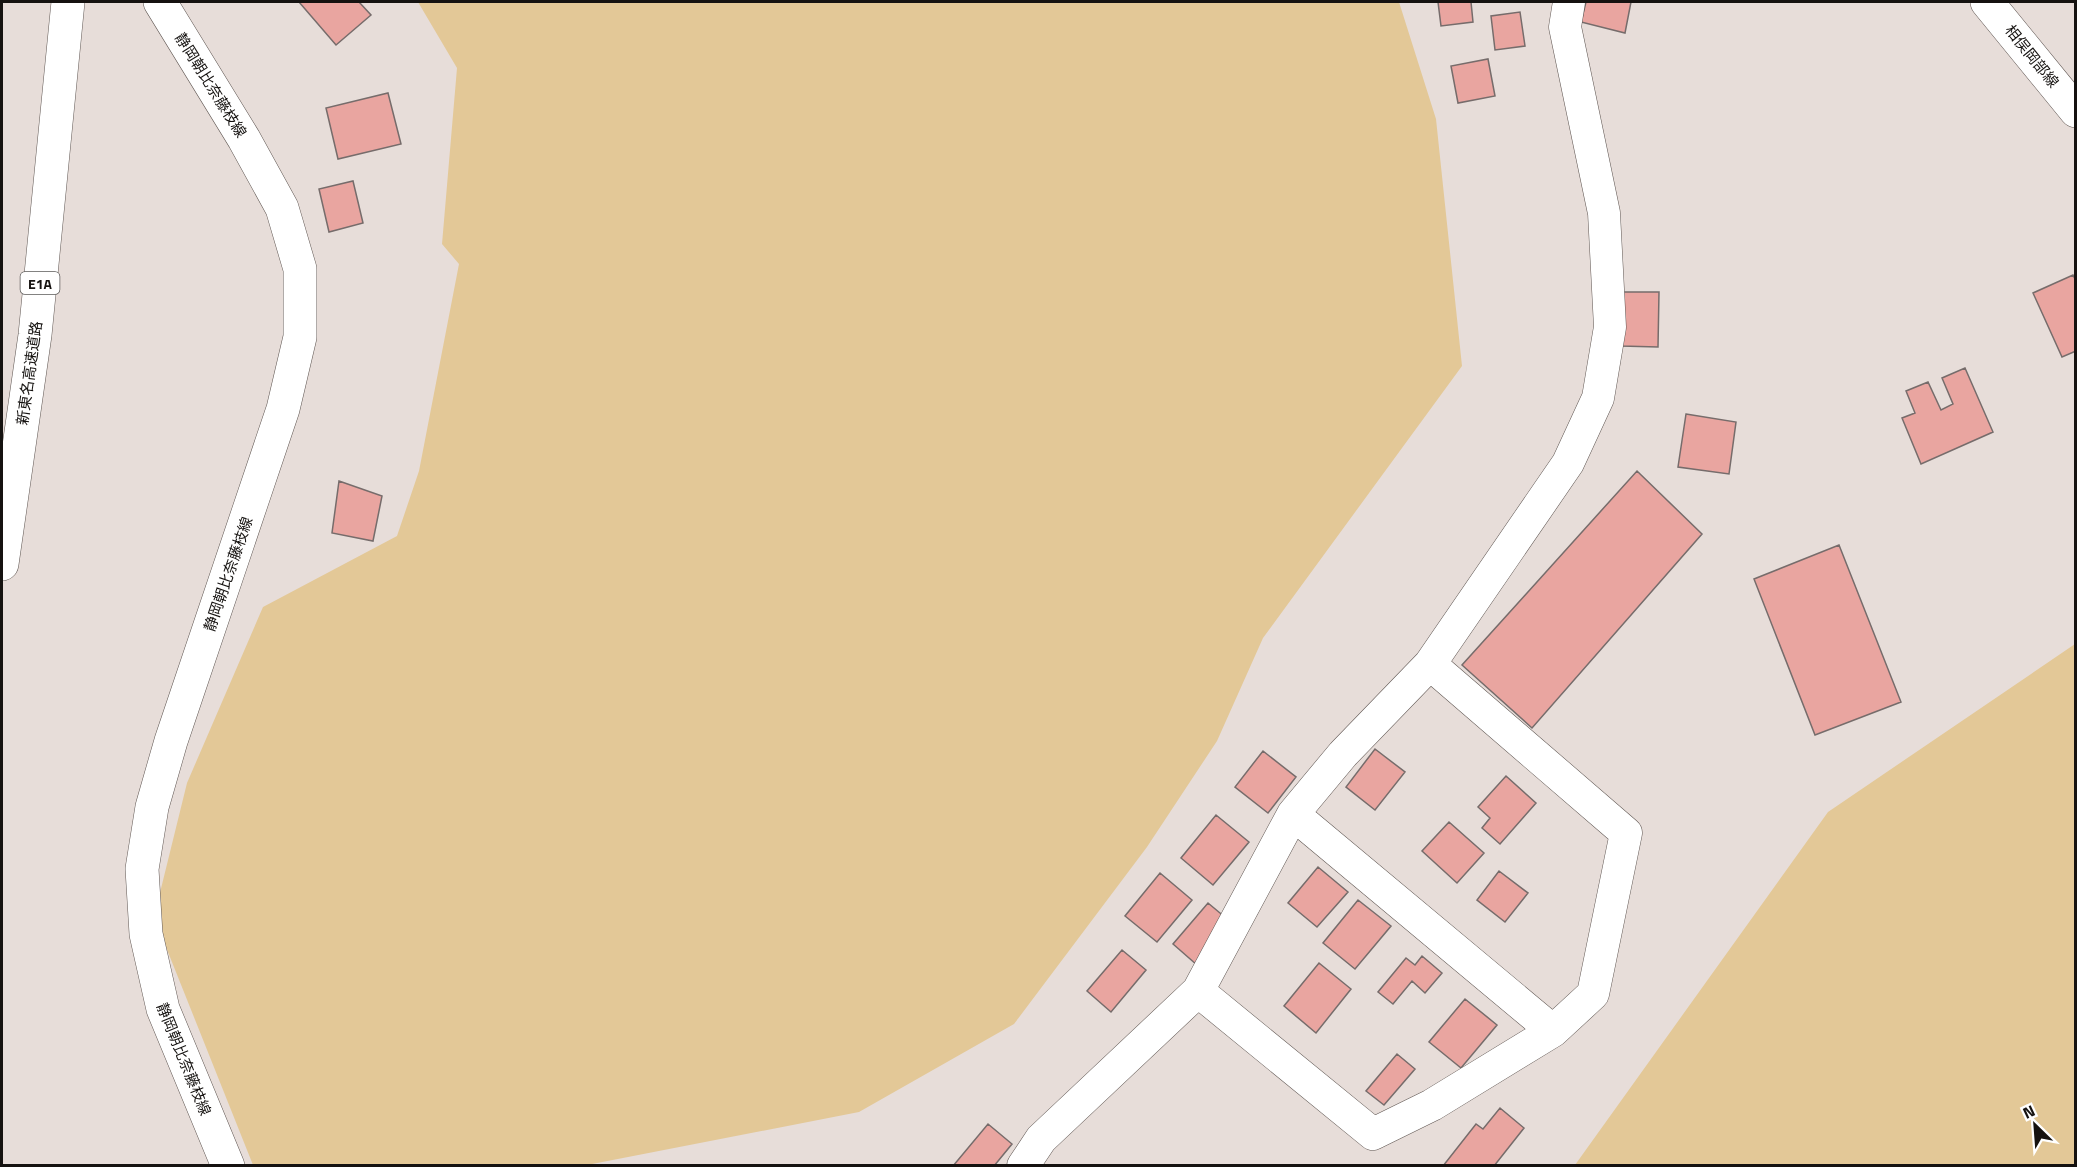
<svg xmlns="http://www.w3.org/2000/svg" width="2077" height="1167" font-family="'Titillium Web','Noto Sans JP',sans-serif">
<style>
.green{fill:#e3c897}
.building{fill:#e9a5a0;stroke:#766c6b;stroke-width:1.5}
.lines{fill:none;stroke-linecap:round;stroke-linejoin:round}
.minor-casing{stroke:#605753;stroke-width:33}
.secondary-casing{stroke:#605753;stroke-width:34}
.motorway-casing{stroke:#605753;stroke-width:34}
.minor{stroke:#fff;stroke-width:32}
.secondary{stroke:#fff;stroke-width:33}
.motorway{stroke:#fff;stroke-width:33}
.labels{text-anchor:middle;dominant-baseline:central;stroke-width:5;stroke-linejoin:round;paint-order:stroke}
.shield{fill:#fff;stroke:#5b5958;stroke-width:1.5}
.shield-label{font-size:14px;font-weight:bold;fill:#151210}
.street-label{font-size:15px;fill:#151210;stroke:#fff}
</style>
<rect width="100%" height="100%" fill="#e7ddd9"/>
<!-- green -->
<path class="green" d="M418,2H1399L1436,119L1462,366L1263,638L1217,741L1147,847L1014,1024L859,1112L587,1165H253L154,917L187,783L263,607L397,536L419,471L459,264L442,244L457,68Z
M2075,644V1165H1575L1828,812Z"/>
<!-- building -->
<path class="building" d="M299,2H359L371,15L336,45Z
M1438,2H1471L1473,22L1441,26Z
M1586,2H1631L1625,33L1581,22Z
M1520,12L1525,46L1495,50L1491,16Z
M1488,59L1495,96L1458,103L1451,66Z
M388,93L401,144L338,159L326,108Z
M353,181L363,223L329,232L319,189Z
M2073,275L2076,281V351L2062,357L2033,293Z
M1622,292H1659L1658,347L1621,346Z
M1965,368L1993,432L1921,464L1902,418L1915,413L1906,391L1928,382L1941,410L1953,404L1942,378Z
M1686,414L1736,422L1729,474L1678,467Z
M1637,471L1702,534L1532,728L1462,665Z
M339,481L382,496L373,541L332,533Z
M1839,545L1901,702L1815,735L1754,579Z
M1375,749L1405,772L1375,810L1346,787Z
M1263,751L1296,777L1268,813L1235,787Z
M1506,776L1536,803L1500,844L1482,828L1490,818L1478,807Z
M1216,815L1249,842L1213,885L1181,858Z
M1449,822L1484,853L1457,883L1422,851Z
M1318,867L1348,892L1317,927L1288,903Z
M1499,871L1528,893L1505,922L1477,900Z
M1160,873L1192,900L1157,942L1125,916Z
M1358,900L1391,926L1355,969L1323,943Z
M1208,903L1232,923L1197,965L1173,944Z
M1122,950L1146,970L1111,1012L1087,991Z
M1422,956L1442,973L1425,993L1412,981L1393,1004L1378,992L1406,958L1415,965Z
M1319,963L1351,989L1316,1033L1284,1006Z
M1465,999L1497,1025L1461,1068L1429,1042Z
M1397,1054L1415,1069L1384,1105L1366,1091Z
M1500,1108L1524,1128L1494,1166H1443L1476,1124L1483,1129Z
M988,1124L1012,1144L994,1166H953Z"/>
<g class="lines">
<!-- minor casing -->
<g class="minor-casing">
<path id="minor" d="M1293,814L1553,1031
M1198,991L1373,1134L1432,1105L1553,1031L1593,994L1626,833L1430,664
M1023,1166L1041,1139L1198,991L1293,814L1343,754L1430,664L1568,463L1598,398L1610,327L1604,213L1565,27L1569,2"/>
</g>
<!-- secondary casing -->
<g class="secondary-casing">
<path id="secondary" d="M160,2L244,139L282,208L300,269V337L283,409L171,741L152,807L142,869L146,934L163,1009L228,1166
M1987,2L2076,111"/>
</g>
<!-- motorway casing -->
<g class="motorway-casing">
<path id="motorway" d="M2,564L35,335L68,2"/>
</g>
<!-- minor -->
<use href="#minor" class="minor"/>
<!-- secondary -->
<use href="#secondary" class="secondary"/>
<!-- motorway -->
<use href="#motorway" class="motorway"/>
</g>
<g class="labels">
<!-- shield labels -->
<rect class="shield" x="20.5" y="272" width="39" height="22" rx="4.5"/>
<g class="shield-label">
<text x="40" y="283">E1A</text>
</g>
<!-- street labels -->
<g class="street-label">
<text transform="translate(2032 56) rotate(51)">相俣岡部線</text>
<text transform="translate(211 85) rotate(58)">静岡朝比奈藤枝線</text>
<text transform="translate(29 373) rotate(-82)">新東名高速道路</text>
<text transform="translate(228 574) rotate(-71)">静岡朝比奈藤枝線</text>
<text transform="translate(184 1059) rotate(68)">静岡朝比奈藤枝線</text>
</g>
</g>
<!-- border -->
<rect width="2077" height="1167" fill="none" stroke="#151210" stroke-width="6"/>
<!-- north arrow -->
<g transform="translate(2035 1125) rotate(335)" stroke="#ffffff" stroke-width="4.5" paint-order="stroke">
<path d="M0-4.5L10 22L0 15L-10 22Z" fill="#151210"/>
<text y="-9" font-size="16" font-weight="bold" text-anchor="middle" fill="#151210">N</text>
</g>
</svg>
